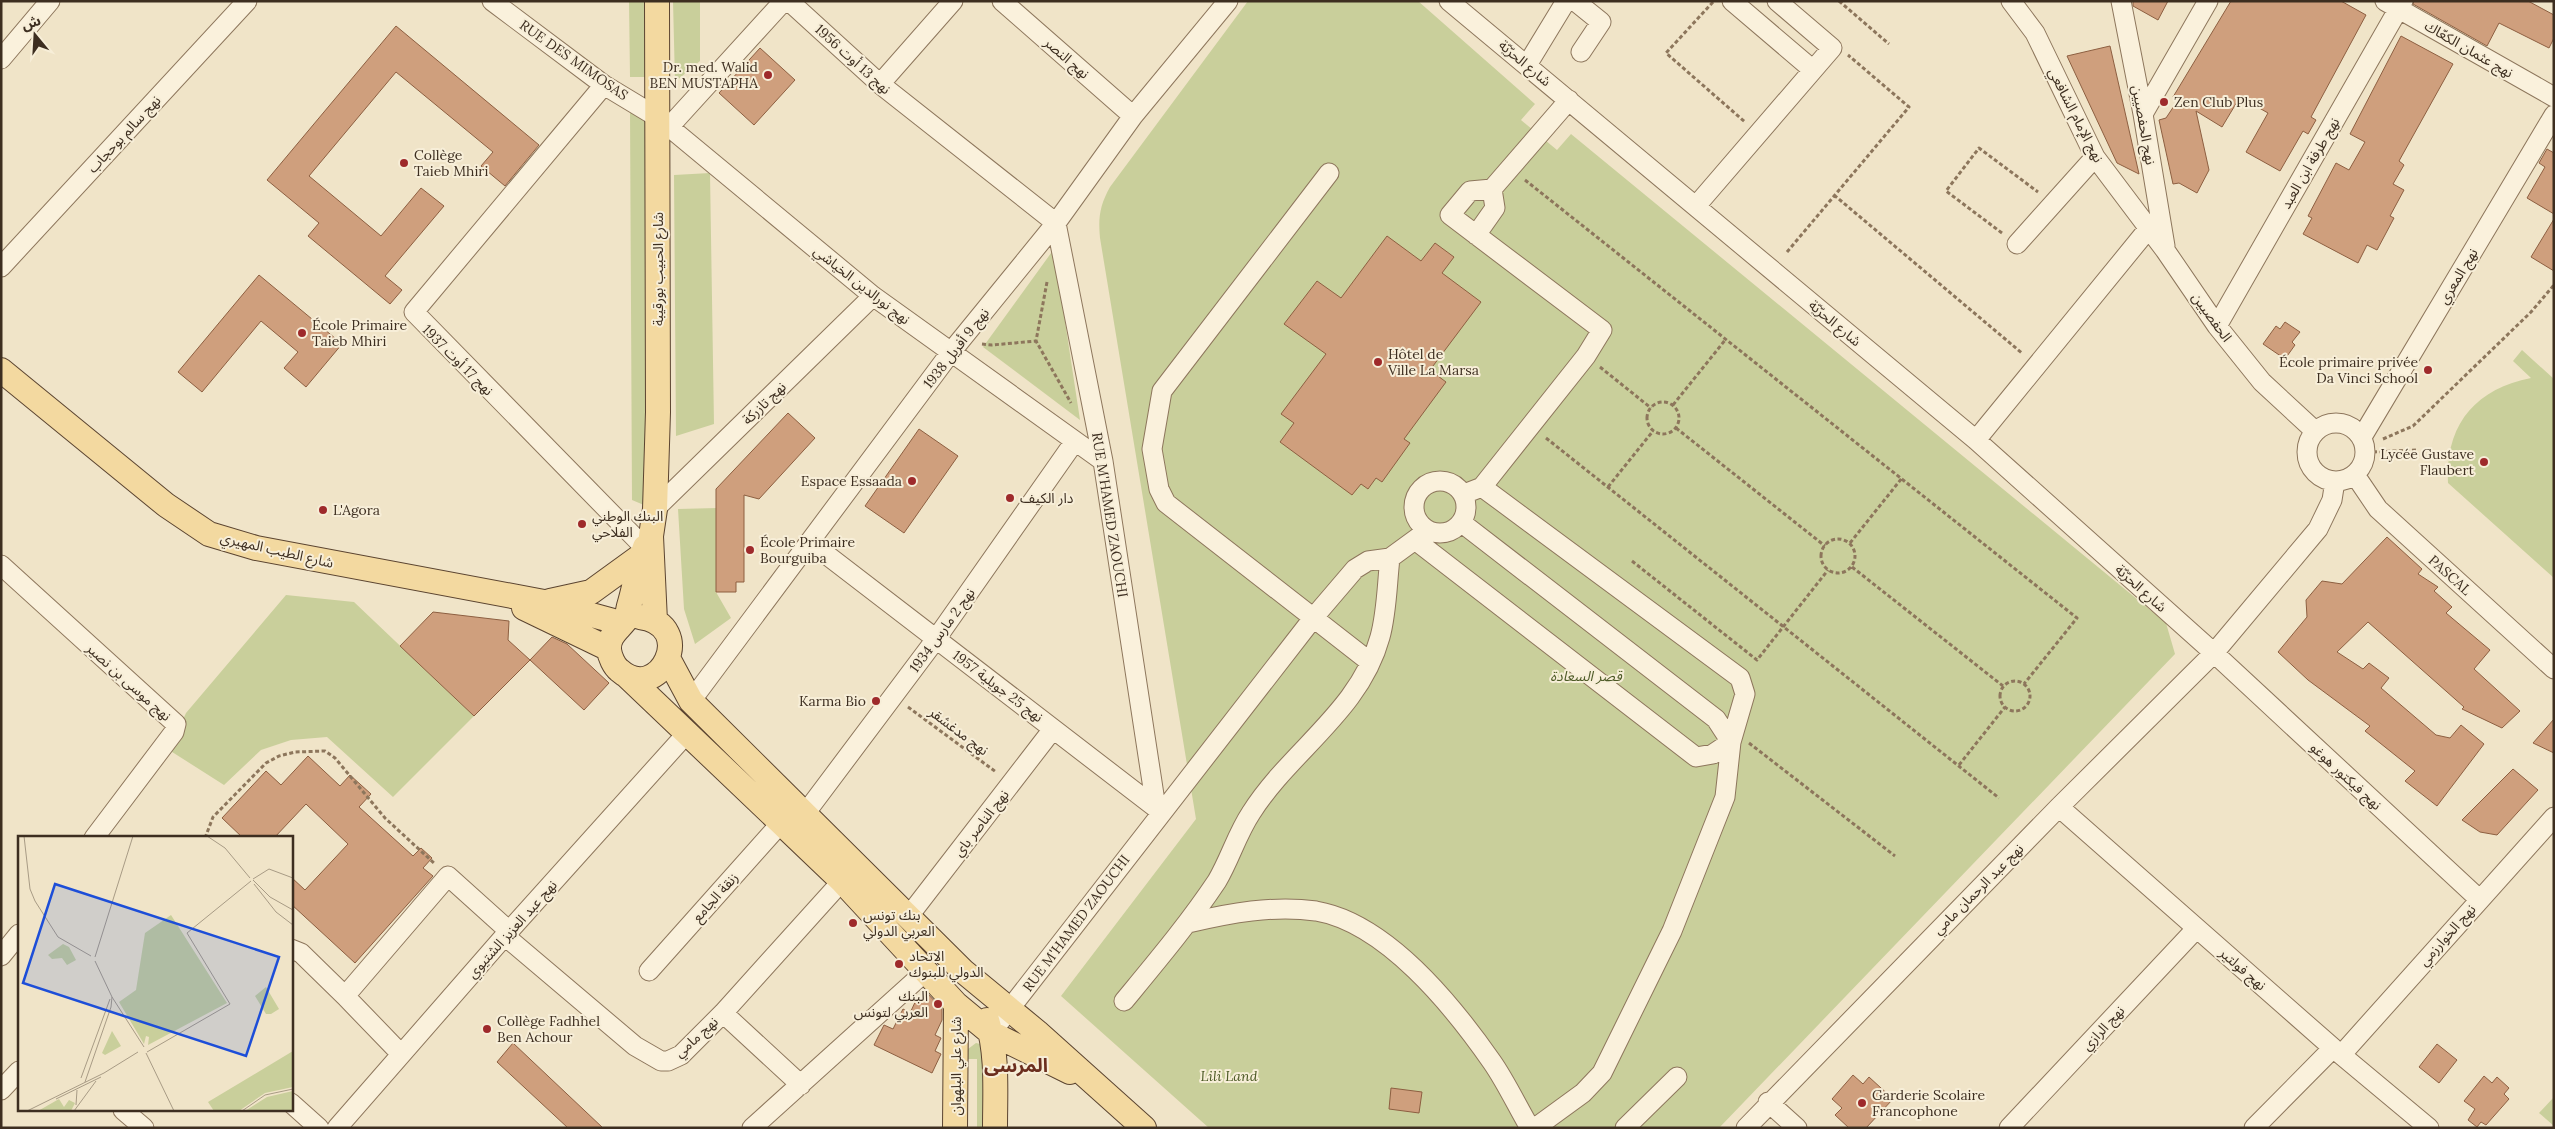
<svg xmlns="http://www.w3.org/2000/svg" width="2555" height="1129" font-family="Lora,'Noto Sans Arabic',serif">
<style>
.green{fill:#c9cf9b}
.building{fill:#cf9f7d;stroke:#8d5f41}
.lines{fill:none;stroke-linecap:round;stroke-linejoin:round}
.minor-casing{stroke:#8d765c;stroke-width:21}
.major-casing{stroke:#5b4430;stroke-width:26}
.path{stroke:#8d765c;stroke-width:3;stroke-dasharray:4 2.5;stroke-linecap:butt}
.minor{stroke:#faf1dc;stroke-width:19}
.major{stroke:#f3d9a0;stroke-width:24}
.poi-dot{fill:#9e2a2b;stroke:#f7eed8;stroke-width:2}
.labels{text-anchor:middle;dominant-baseline:central;stroke-width:4;stroke-linejoin:round;paint-order:stroke}
.street-label{font-size:14px;fill:#3d2e20;stroke:#f7eed8}
.poi-label{font-size:14px;fill:#3d2e20;stroke:#f7eed8;text-anchor:start}
.park-label{font-size:14px;font-style:italic;fill:#4d5a26;stroke:#f7eed8}
.district-label{font-size:19px;font-weight:bold;fill:#6b2e1e;stroke:#f7eed8}
.inset-road{fill:none;stroke:#a89b85;stroke-width:1}
.view{fill:#1d4ed8;fill-opacity:0.15;stroke:#1d4ed8;stroke-width:2.5}
.inset-edge{fill:none;stroke:#3d2e20;stroke-width:2.5}
</style>
<rect width="100%" height="100%" fill="#f0e4c8"/>
<!-- green -->
<path class="green" d="M629,1H647L649,77H630Z
M673,1H700V61L675,82Z
M1248,1H1418L1535,104L1521,120L1557,150L1571,134L2166,623L2175,654L1719,1128H1209L1061,996L1196,819L1100,238C1098,217 1100,205 1110,187Z
M630,110L649,121L651,508L632,500Z
M710,173L714,424L676,436L674,175Z
M1054,249L1080,420L983,347Z
M2522,350L2554,379V578L2448,483C2445,425 2475,389 2531,378L2513,361Z
M717,508L716,592L731,618L695,644L684,609L678,509Z
M286,595L354,602L474,716L393,797L327,737L291,740L261,750L224,785L169,750L186,713Z
M976,1043L980,1044L996,1128H977V1059H968V1049Z
M2554,1097V1126L2539,1113Z"/>
<!-- building -->
<path class="building" d="M2133,1H2168L2158,20L2133,6Z
M2231,1H2341L2366,15L2311,117L2316,120L2308,134L2303,131L2280,171L2246,152L2268,113L2240,97L2222,127L2196,111L2209,170L2197,193L2179,183L2173,184L2159,120L2166,118L2178,100L2173,97Z
M2414,1H2528L2554,15V38L2549,48L2499,23L2487,46L2413,4Z
M396,26L539,145L505,186L481,166L493,152L396,72L309,176L381,236L421,188L444,206L385,276L402,290L390,304L308,236L319,223L267,180Z
M2401,36L2453,64L2399,161L2404,165L2393,184L2404,190L2390,216L2394,218L2377,250L2367,245L2358,263L2303,234L2312,218L2308,216L2336,163L2349,170L2365,142L2350,134Z
M2110,46L2139,174L2117,163L2067,56Z
M760,48L795,80L754,125L719,93Z
M2547,149L2554,153V214L2527,198L2545,167L2539,163Z
M2554,219V271L2531,257Z
M1387,236L1421,261L1435,243L1454,257L1442,273L1481,302L1430,370L1446,382L1404,439L1410,443L1382,482L1376,478L1368,489L1361,484L1352,495L1280,442L1294,423L1281,414L1326,354L1284,324L1317,281L1341,298Z
M259,275L342,344L306,387L284,368L298,352L261,321L202,392L178,372Z
M2285,322L2300,332L2292,342L2295,345L2285,359L2263,344L2276,326L2280,329Z
M788,413L815,438L759,499L744,495V582H736V592H716V489Z
M919,429L958,456L904,533L865,506Z
M2387,537L2422,569L2418,574L2438,587L2434,591L2452,607L2446,613L2490,650L2474,669L2520,711L2502,728L2462,709L2464,707L2368,622L2337,652L2363,669L2369,663L2389,678L2381,688L2436,735L2450,738L2461,725L2484,744L2437,806L2405,781L2415,771L2365,731L2370,726L2308,680L2278,652L2307,617L2306,600L2322,581L2342,584Z
M433,612L509,621L508,640L530,660L474,716L400,646Z
M552,637L567,644L609,683L584,710L530,660Z
M2554,719V753L2533,743Z
M308,756L340,786L350,775L371,794L359,807L413,856L421,848L432,858L423,868L433,876L355,963L291,904V877L305,890L348,844L306,804L274,838H243L222,818L266,771L281,785Z
M2513,769L2538,790L2497,835L2480,832L2462,820Z
M926,992L942,1009V1020L935,1035L941,1038L935,1051L941,1054L932,1073L874,1045L884,1025L893,1029L903,1009L910,1013L918,996L923,998Z
M513,1043L603,1128H568L497,1062Z
M2437,1044L2457,1060L2439,1083L2419,1067Z
M1853,1075L1863,1084L1869,1077L1893,1099L1866,1128H1849L1835,1115L1842,1108L1832,1099Z
M2484,1076L2492,1083L2497,1077L2509,1088L2504,1094L2509,1099L2486,1125L2481,1122L2477,1127L2468,1120L2475,1109L2464,1101Z
M1391,1088L1422,1092L1419,1113L1389,1109Z"/>
<g class="lines">
<!-- minor casing -->
<g class="minor-casing">
<path id="minor" d="M492,1L604,85L657,117L873,296L1103,461
M1002,1L1133,116
M1449,1L1976,440L2214,653L2479,899
M1575,1L1601,22L1581,52
M1732,1L1813,70
M2011,1L2035,33L2095,157L2165,250L2217,326L2262,382L2315,431
M2121,1L2143,114L2165,246
M2385,1L2554,97
M1,59L50,1
M1527,65L1566,1
M880,84L953,1
M604,85L414,312L645,548L652,549
M2143,114L2208,1
M669,127L781,4L790,2L880,84L1056,223L1103,461L1156,808
M1329,173L1162,391L1152,449L1159,489L1166,503L1370,662
M1696,206L1832,48L1777,1
M1476,235L1495,208L1492,189
M2017,244L2095,157
M1,267L247,1
M2217,326L2403,1
M2307 452a29 29 0 1 1 58 0a29 29 0 1 1-58 0Z
M2362,437L2554,115
M1976,440L2149,228
M2355,475L2378,509L2554,669
M1414 507a26 26 0 1 1 52 0a26 26 0 1 1-52 0Z
M1464,494L1482,487L1586,356L1602,330L1450,215L1470,191L1492,189L1569,100
M655,509L873,296
M1462,523L1716,719L1731,742L1725,797L1672,931L1602,1073L1583,1093L1535,1128
M1415,540L1696,757L1713,754L1731,742L1745,694L1740,678L1482,487
M810,542L1160,811
M1,565L176,724L174,732L94,838
M691,701L951,352L1056,223L1133,116L1228,1
M2059,807L2333,1048L2429,1128
M804,815L936,639L1075,441
M908,917L1053,729
M1188,923C1230,913 1273,905 1316,911C1386,923 1453,1006 1492,1062C1506,1082 1517,1106 1530,1128
M505,936L635,1046L661,1061H668L681,1055L723,1013L842,881
M291,949L301,953L345,996L401,1054
M1,956L19,934
M649,971L781,823
M345,996L448,876L509,931
M1124,1001C1157,961 1189,923 1217,881C1230,859 1237,834 1251,813C1290,751 1360,711 1380,637C1387,612 1387,583 1390,558L1427,531
M723,1013L801,1085
M991,1033L1314,617L1355,569L1368,561L1390,558
M2342,1054L2554,817
M1,1090L19,1071
M1768,1102L1797,1128
M291,1103L319,1128
M123,1110L144,1128
M337,1128L509,931L688,732
M752,1128L926,971
M1625,1128L1677,1077
M1746,1128L2059,807L2214,653L2318,529L2332,500L2335,481
M2009,1128L2196,929
M2254,1128L2333,1048"/>
</g>
<!-- major casing -->
<g class="major-casing">
<path id="major" d="M1,370L166,505L209,534L256,548L544,602L621,623
M550,601L591,592L642,555
M524,608L609,649
M640,617C699,625 659,706 619,670C614,666 610,657 609,650C608,636 618,630 625,621C627,617 628,610 629,606C635,586 638,565 645,547
M655,621L651,536L655,509L658,412L657,1
M669,660L691,701L963,971L1037,1032L1144,1128
M627,676L842,881L956,1004L991,1033L1070,1072
M987,1020C998,1054 995,1092 995,1128
M955,1128L956,1004"/>
</g>
<!-- path -->
<path class="path" d="M1839,1L1889,44
M1713,2L1666,53L1745,122
M1525,180L2077,618L2024,684
M1834,195L2023,354
M2002,233L1946,191L1979,148L2038,192
M1787,252L1909,107L1848,55
M1047,282L1036,341L1071,403
M982,344L992,345L1036,341
M1600,367L1651,408
M1647 418a16 16 0 1 1 32 0a16 16 0 1 1-32 0Z
M1673,405L1726,339
M1676,428L1825,546
M1546,438L1999,798
M2383,439L2413,426L2531,312L2554,285
M2373,452L2416,450
M1608,487L1653,431
M1821 556a17 17 0 1 1 34 0a17 17 0 1 1-34 0Z
M1850,543L1902,478
M1632,561L1757,660L1828,570
M1852,567L2003,686
M2000 696a15 15 0 1 1 30 0a15 15 0 1 1-30 0Z
M908,707L996,772
M1749,743L1895,856
M1959,765L2005,707
M205,838L213,817L266,763L279,756L295,752L325,751L335,758L385,818L435,864"/>
<!-- minor -->
<use href="#minor" class="minor"/>
<!-- major -->
<use href="#major" class="major"/>
</g>
<!-- markers -->
<g class="poi-dot">
<circle cx="768" cy="75" r="5"/>
<circle cx="2164" cy="102" r="5"/>
<circle cx="404" cy="163" r="5"/>
<circle cx="302" cy="333" r="5"/>
<circle cx="1378" cy="362" r="5"/>
<circle cx="2428" cy="370" r="5"/>
<circle cx="2484" cy="462" r="5"/>
<circle cx="912" cy="481" r="5"/>
<circle cx="1010" cy="498" r="5"/>
<circle cx="323" cy="510" r="5"/>
<circle cx="582" cy="524" r="5"/>
<circle cx="750" cy="550" r="5"/>
<circle cx="876" cy="701" r="5"/>
<circle cx="853" cy="923" r="5"/>
<circle cx="899" cy="964" r="5"/>
<circle cx="938" cy="1004" r="5"/>
<circle cx="487" cy="1029" r="5"/>
<circle cx="1862" cy="1103" r="5"/>
</g>
<g class="labels">
<!-- street labels -->
<g class="street-label">
<text transform="translate(2469 49) rotate(30)">نهج عثمان الكعّاك</text>
<text transform="translate(1067 58) rotate(41)">نهج النصر</text>
<text transform="translate(853 59) rotate(42)">نهج 13 أوت 1956</text>
<text transform="translate(574 60) rotate(35)">RUE DES MIMOSAS</text>
<text transform="translate(1525 63) rotate(40)">شارع الحرّيّة</text>
<text transform="translate(2076 115) rotate(63)">نهج الإمام الشافعي</text>
<text transform="translate(2144 125) rotate(80)">نهج الحفصيين</text>
<text transform="translate(124 134) rotate(-47)">نهج سالم بوحجاب</text>
<text transform="translate(2310 163) rotate(-60)">نهج طرفة ابن العبد</text>
<text transform="translate(658 269) rotate(-90)">شارع الحبيب بورقيبة</text>
<text transform="translate(2458 276) rotate(-59)">نهج المعري</text>
<text transform="translate(862 285) rotate(38)">نهج نورالدين الخياشي</text>
<text transform="translate(2212 317) rotate(54)">الحفصيين</text>
<text transform="translate(1835 323) rotate(40)">شارع الحرّيّة</text>
<text transform="translate(956 348) rotate(-52)">نهج 9 أفريل 1938</text>
<text transform="translate(458 360) rotate(45)">نهج 17 أوت 1937</text>
<text transform="translate(764 403) rotate(-44)">نهج تازركة</text>
<text transform="translate(1110 515) rotate(81)">RUE M'HAMED ZAOUCHI</text>
<text transform="translate(277 550) rotate(13)">شارع الطيب المهيري</text>
<text transform="translate(2450 575) rotate(42)">PASCAL</text>
<text transform="translate(2141 588) rotate(42)">شارع الحرّيّة</text>
<text transform="translate(942 630) rotate(-54)">نهج 2 مارس 1934</text>
<text transform="translate(129 682) rotate(42)">نهج موسى بن نصير</text>
<text transform="translate(998 686) rotate(37)">نهج 25 جويلية 1957</text>
<text transform="translate(959 731) rotate(37)">نهج مدغشقر</text>
<text transform="translate(2346 776) rotate(43)">نهج فيكتور هوغو</text>
<text transform="translate(981 823) rotate(-52)">نهج الناصر باي</text>
<text transform="translate(1978 889) rotate(-45)">نهج عبد الرحمان مامي</text>
<text transform="translate(715 897) rotate(-48)">زنقة الجامع</text>
<text transform="translate(1076 923) rotate(-53)">RUE M'HAMED ZAOUCHI</text>
<text transform="translate(512 929) rotate(-48)">نهج عبد العزيز الشتيوي</text>
<text transform="translate(2447 935) rotate(-48)">نهج الخوارزمي</text>
<text transform="translate(2243 969) rotate(41)">نهج فولتير</text>
<text transform="translate(2103 1028) rotate(-47)">نهج الرازي</text>
<text transform="translate(696 1037) rotate(-42)">نهج مامي</text>
<text transform="translate(956 1066) rotate(-90)">شارع علي البلهوان</text>
</g>
<!-- poi labels -->
<g class="poi-label">
<text x="758" y="67" text-anchor="end">Dr. med. Walid<tspan x="758" dy="16">BEN MUSTAPHA</tspan></text>
<text x="2174" y="102">Zen Club Plus</text>
<text x="414" y="155">Collège<tspan x="414" dy="16">Taieb Mhiri</tspan></text>
<text x="312" y="325">École Primaire<tspan x="312" dy="16">Taieb Mhiri</tspan></text>
<text x="1388" y="354">Hôtel de<tspan x="1388" dy="16">Ville La Marsa</tspan></text>
<text x="2418" y="362" text-anchor="end">École primaire privée<tspan x="2418" dy="16">Da Vinci School</tspan></text>
<text x="2474" y="454" text-anchor="end">Lycée Gustave<tspan x="2474" dy="16">Flaubert</tspan></text>
<text x="902" y="481" text-anchor="end">Espace Essaada</text>
<text x="1020" y="498">دار الكيف</text>
<text x="333" y="510">L'Agora</text>
<text x="592" y="516">البنك الوطني<tspan x="592" dy="16">الفلاحي</tspan></text>
<text x="760" y="542">École Primaire<tspan x="760" dy="16">Bourguiba</tspan></text>
<text x="866" y="701" text-anchor="end">Karma Bio</text>
<text x="863" y="915">بنك تونس<tspan x="863" dy="16">العربي الدولي</tspan></text>
<text x="909" y="956">الاتحاد<tspan x="909" dy="16">الدولي للبنوك</tspan></text>
<text x="928" y="996" text-anchor="end">البنك<tspan x="928" dy="16">العربي لتونس</tspan></text>
<text x="497" y="1021">Collège Fadhhel<tspan x="497" dy="16">Ben Achour</tspan></text>
<text x="1872" y="1095">Garderie Scolaire<tspan x="1872" dy="16">Francophone</tspan></text>
</g>
<!-- park labels -->
<g class="park-label">
<text x="1586" y="676">قصر السعادة</text>
<text x="1229" y="1076">Lili Land</text>
</g>
<!-- district labels -->
<g class="district-label">
<text x="1016" y="1065">المرسى</text>
</g>
</g>
<!-- overview -->
<g transform="translate(18 836)">
<rect width="275" height="275" fill="#f0e4c8"/>
<path d="M153,79L209,167L130,209L131,201L128,200L126,208L101,166L118,154L127,97ZM45,108L51,111L58,124L49,129L44,122L34,123L30,119ZM248,151L261,173L253,178H248L237,160ZM94,195L103,210L87,219L84,217ZM275,215V251L247,257L221,275H196L190,266ZM275,255V275H227L249,261ZM41,263L46,271L51,264L57,267L53,275H20Z" fill="#c9cf9b"/>
<path class="inset-road" d="M6,0L12,53L17,65L40,101L73,120M189,0L207,12L232,42M235,43L251,33L275,42M235,44L252,61L275,74M236,48L258,76L275,89M77,121L115,0M77,125L94,161L126,211M129,216L212,168L169,97L233,45M128,217L156,275M63,242L92,163M67,246L93,171L94,161M38,263L83,241M58,269L59,254M9,275L86,237L120,216M56,275L78,245M224,275L247,259L275,253"/>
<path class="view" d="M37,48L261,121L228,220L5,147Z"/>
<rect width="275" height="275" class="inset-edge"/>
</g>
<!-- border -->
<rect width="2555" height="1129" fill="none" stroke="#3d2e20" stroke-width="5"/>
<!-- north arrow -->
<g transform="translate(35 35) rotate(342)" stroke="#f7eed8" stroke-width="4" paint-order="stroke">
<path d="M0-4L9 19L0 12L-9 19Z" fill="#3d2e20"/>
<text y="-8" font-size="14" font-weight="bold" text-anchor="middle" fill="#3d2e20">ش</text>
</g>
</svg>
